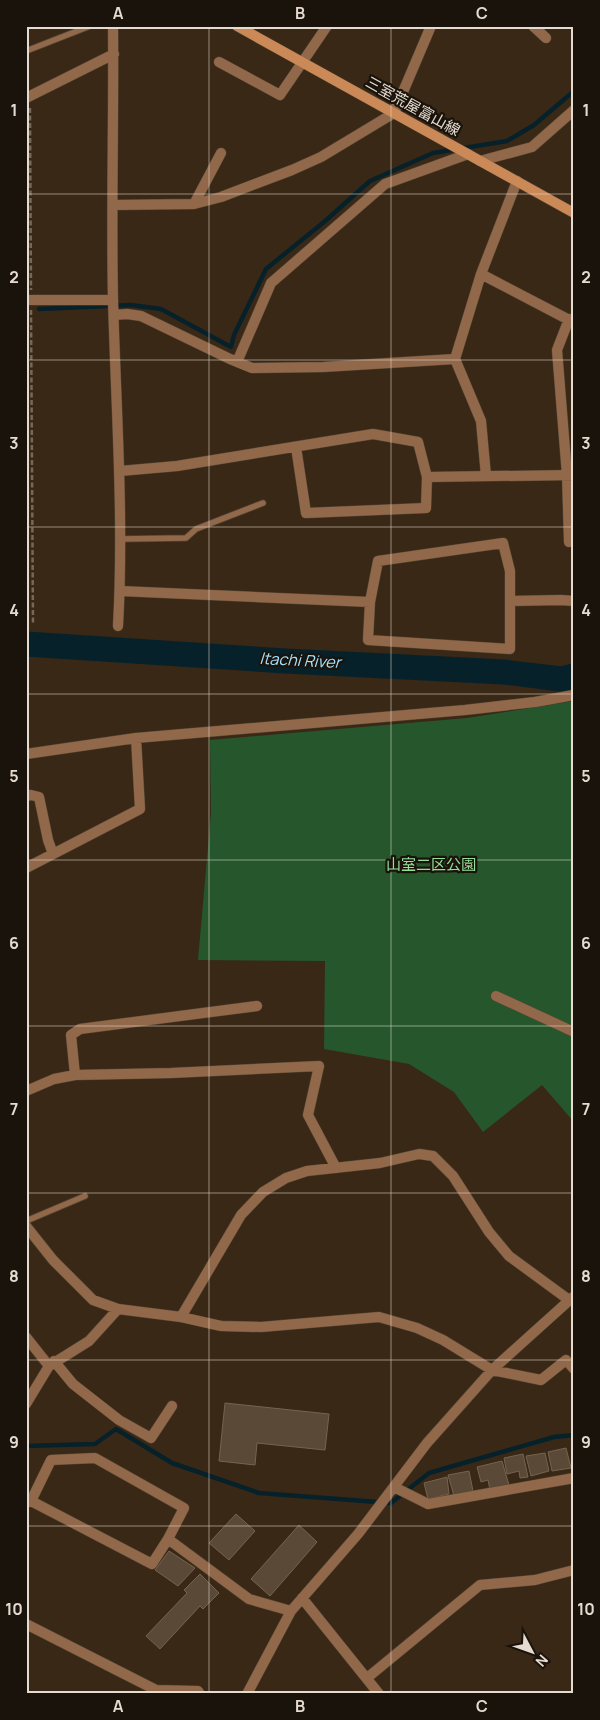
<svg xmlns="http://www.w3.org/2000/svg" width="600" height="1720" font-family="Manrope,'Noto Sans JP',sans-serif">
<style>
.green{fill:#26572c}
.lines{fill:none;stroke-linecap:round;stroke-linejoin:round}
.stream{stroke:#07212b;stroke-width:4.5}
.river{stroke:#07212b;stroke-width:25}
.building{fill:#5a4936;stroke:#76634f}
.lane-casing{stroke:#554534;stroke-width:7}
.street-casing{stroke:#554534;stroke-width:11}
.secondary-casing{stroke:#554534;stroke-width:11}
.path{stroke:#766858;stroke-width:2.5;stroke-dasharray:5 2.5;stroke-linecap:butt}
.lane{stroke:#91684a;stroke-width:5.5}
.street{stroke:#91684a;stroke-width:10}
.secondary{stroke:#cb8958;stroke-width:10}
.grid{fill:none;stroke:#e6dbd0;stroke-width:1;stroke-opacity:0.55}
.labels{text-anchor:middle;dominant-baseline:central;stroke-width:4.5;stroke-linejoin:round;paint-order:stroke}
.street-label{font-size:15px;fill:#e6dbd0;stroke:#1a130b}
.park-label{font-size:15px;fill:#93df99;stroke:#1a130b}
.water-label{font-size:16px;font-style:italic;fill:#a4e2fe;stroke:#1a130b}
.neatline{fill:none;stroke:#e6dbd0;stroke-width:2}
.grid-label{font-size:16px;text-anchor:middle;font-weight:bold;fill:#e6dbd0}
</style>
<rect width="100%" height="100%" fill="#392816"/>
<!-- green -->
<path class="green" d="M574,701V1122L542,1085L483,1132L454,1092L409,1064L324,1049L325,961L198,960L211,813L210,740L467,718Z"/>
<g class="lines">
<!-- stream -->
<path class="stream" d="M39,309L131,305L161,309L231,347L234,335L266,269L324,222L370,181L433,153L507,141L534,125L574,91
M26,1446L95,1444L116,1429L172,1463L259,1493L391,1503L429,1473L554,1437L574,1435"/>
<!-- river -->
<path class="river" d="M26,644L286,661L504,672L561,679L574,676"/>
</g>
<!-- building -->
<path class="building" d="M225,1403L329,1414L325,1450L257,1443L255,1465L219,1461Z
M566,1448L571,1468L552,1471L548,1452Z
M545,1453L549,1471L531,1476L526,1456Z
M523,1454L528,1477L520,1478L519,1471L507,1474L504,1458Z
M502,1461L509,1485L490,1490L488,1480L481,1482L477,1467Z
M469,1471L473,1491L454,1496L448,1475Z
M447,1477L449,1494L428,1499L424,1483Z
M236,1514L255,1531L229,1560L209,1543Z
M299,1525L317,1542L270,1596L251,1579Z
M169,1551L195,1568L178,1586L155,1570Z
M200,1574L219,1593L203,1609L200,1606L160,1649L146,1636L187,1593L184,1590Z"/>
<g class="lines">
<!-- lane casing -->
<g class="lane-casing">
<path id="lane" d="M26,51L90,26
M120,539L186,538L196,529L263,503
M26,1221L85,1196"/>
</g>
<!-- street casing -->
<g class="street-casing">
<path id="street" d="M113,26C114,117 111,209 113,300C116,408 124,517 118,626
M533,26L546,38
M219,62L280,95L327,26
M26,98L114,54
M480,161L532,147L574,110
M194,204L221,197L292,170L321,157L394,113L431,26
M113,205L194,204L221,153
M481,274L573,322
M26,300H113
M114,315L127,314L141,316L230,359L252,368L323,367L455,359
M569,319L557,350L567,475L569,542
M237,362L271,283L385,184L468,154
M296,447L306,513L426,508L427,477
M120,471L177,466L373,434L418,442L427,477L574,475
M486,476L481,421L455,359L481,274L517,181
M503,543L510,571V649L368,640L370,602L378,561Z
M120,591L370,602
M510,601L561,600L574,601
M26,754L136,738L465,710L535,702L574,695
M26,796L31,795L39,797L48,840L53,854
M26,868L140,809L136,738
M496,996L574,1032
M75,1075L171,1073L319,1066L308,1115L336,1168
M26,1091L54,1079L75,1075L71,1035L80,1029L257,1006
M26,1226L53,1260L93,1300L118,1309L181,1317L221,1326L261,1327L379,1317L417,1328L443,1340L492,1370L541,1380L566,1360L574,1369
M181,1317L241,1215L263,1192L286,1178L307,1171L380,1163L419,1154L433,1156L453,1176L489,1232L509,1256L569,1300
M26,1337L49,1366
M54,1361L73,1384L119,1420L151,1438L172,1406
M26,1404L49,1366L89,1341L118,1309
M394,1487L428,1504L574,1478
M31,1501L152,1564L168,1539
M26,1503L31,1501L51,1460L95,1458L184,1508L168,1539L249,1599L291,1611
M302,1598L379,1694
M26,1624L156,1690L198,1691L200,1694
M367,1678L480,1585L535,1580L574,1570
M247,1694L291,1611L358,1534L427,1443L492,1370L573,1297"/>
</g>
<!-- secondary casing -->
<g class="secondary-casing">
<path id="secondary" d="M237,26L574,213"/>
</g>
<!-- path -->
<path class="path" d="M30,108L31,290
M31,310L33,623"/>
<!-- lane -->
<use href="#lane" class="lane"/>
<!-- street -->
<use href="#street" class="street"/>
<!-- secondary -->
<use href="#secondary" class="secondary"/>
</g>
<!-- grid -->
<path class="grid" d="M209,26V1694M391,26V1694M26,194H574M26,360H574M26,527H574M26,694H574M26,860H574M26,1026H574M26,1193H574M26,1360H574M26,1526H574"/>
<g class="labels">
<!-- street labels -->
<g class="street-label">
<text transform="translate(413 106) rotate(29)">三室荒屋富山線</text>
</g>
<!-- park labels -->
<g class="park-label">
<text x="431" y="864">山室二区公園</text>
</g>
<!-- water labels -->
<g class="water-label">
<text transform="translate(300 660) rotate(3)">Itachi River</text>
</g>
</g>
<!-- border -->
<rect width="600" height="1720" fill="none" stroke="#1a130b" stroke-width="55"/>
<!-- north arrow -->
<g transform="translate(532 1652) rotate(131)" stroke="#1a130b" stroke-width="4" paint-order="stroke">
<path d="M0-4L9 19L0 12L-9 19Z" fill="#e6dbd0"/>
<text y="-8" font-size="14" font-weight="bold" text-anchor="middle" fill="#e6dbd0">N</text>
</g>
<rect x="28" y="28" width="544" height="1664" class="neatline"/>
<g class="grid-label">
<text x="118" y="19">A</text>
<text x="300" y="19">B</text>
<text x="482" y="19">C</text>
<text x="14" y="116">1</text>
<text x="586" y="116">1</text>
<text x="14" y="283">2</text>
<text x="586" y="283">2</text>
<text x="14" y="449">3</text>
<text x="586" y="449">3</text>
<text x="14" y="616">4</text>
<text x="586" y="616">4</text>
<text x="14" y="782">5</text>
<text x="586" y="782">5</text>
<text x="14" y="949">6</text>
<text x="586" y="949">6</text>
<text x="14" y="1115">7</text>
<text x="586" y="1115">7</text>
<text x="14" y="1282">8</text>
<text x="586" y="1282">8</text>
<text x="14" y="1448">9</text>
<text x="586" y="1448">9</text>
<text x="14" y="1615">10</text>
<text x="586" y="1615">10</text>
<text x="118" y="1712">A</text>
<text x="300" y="1712">B</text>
<text x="482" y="1712">C</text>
</g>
</svg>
